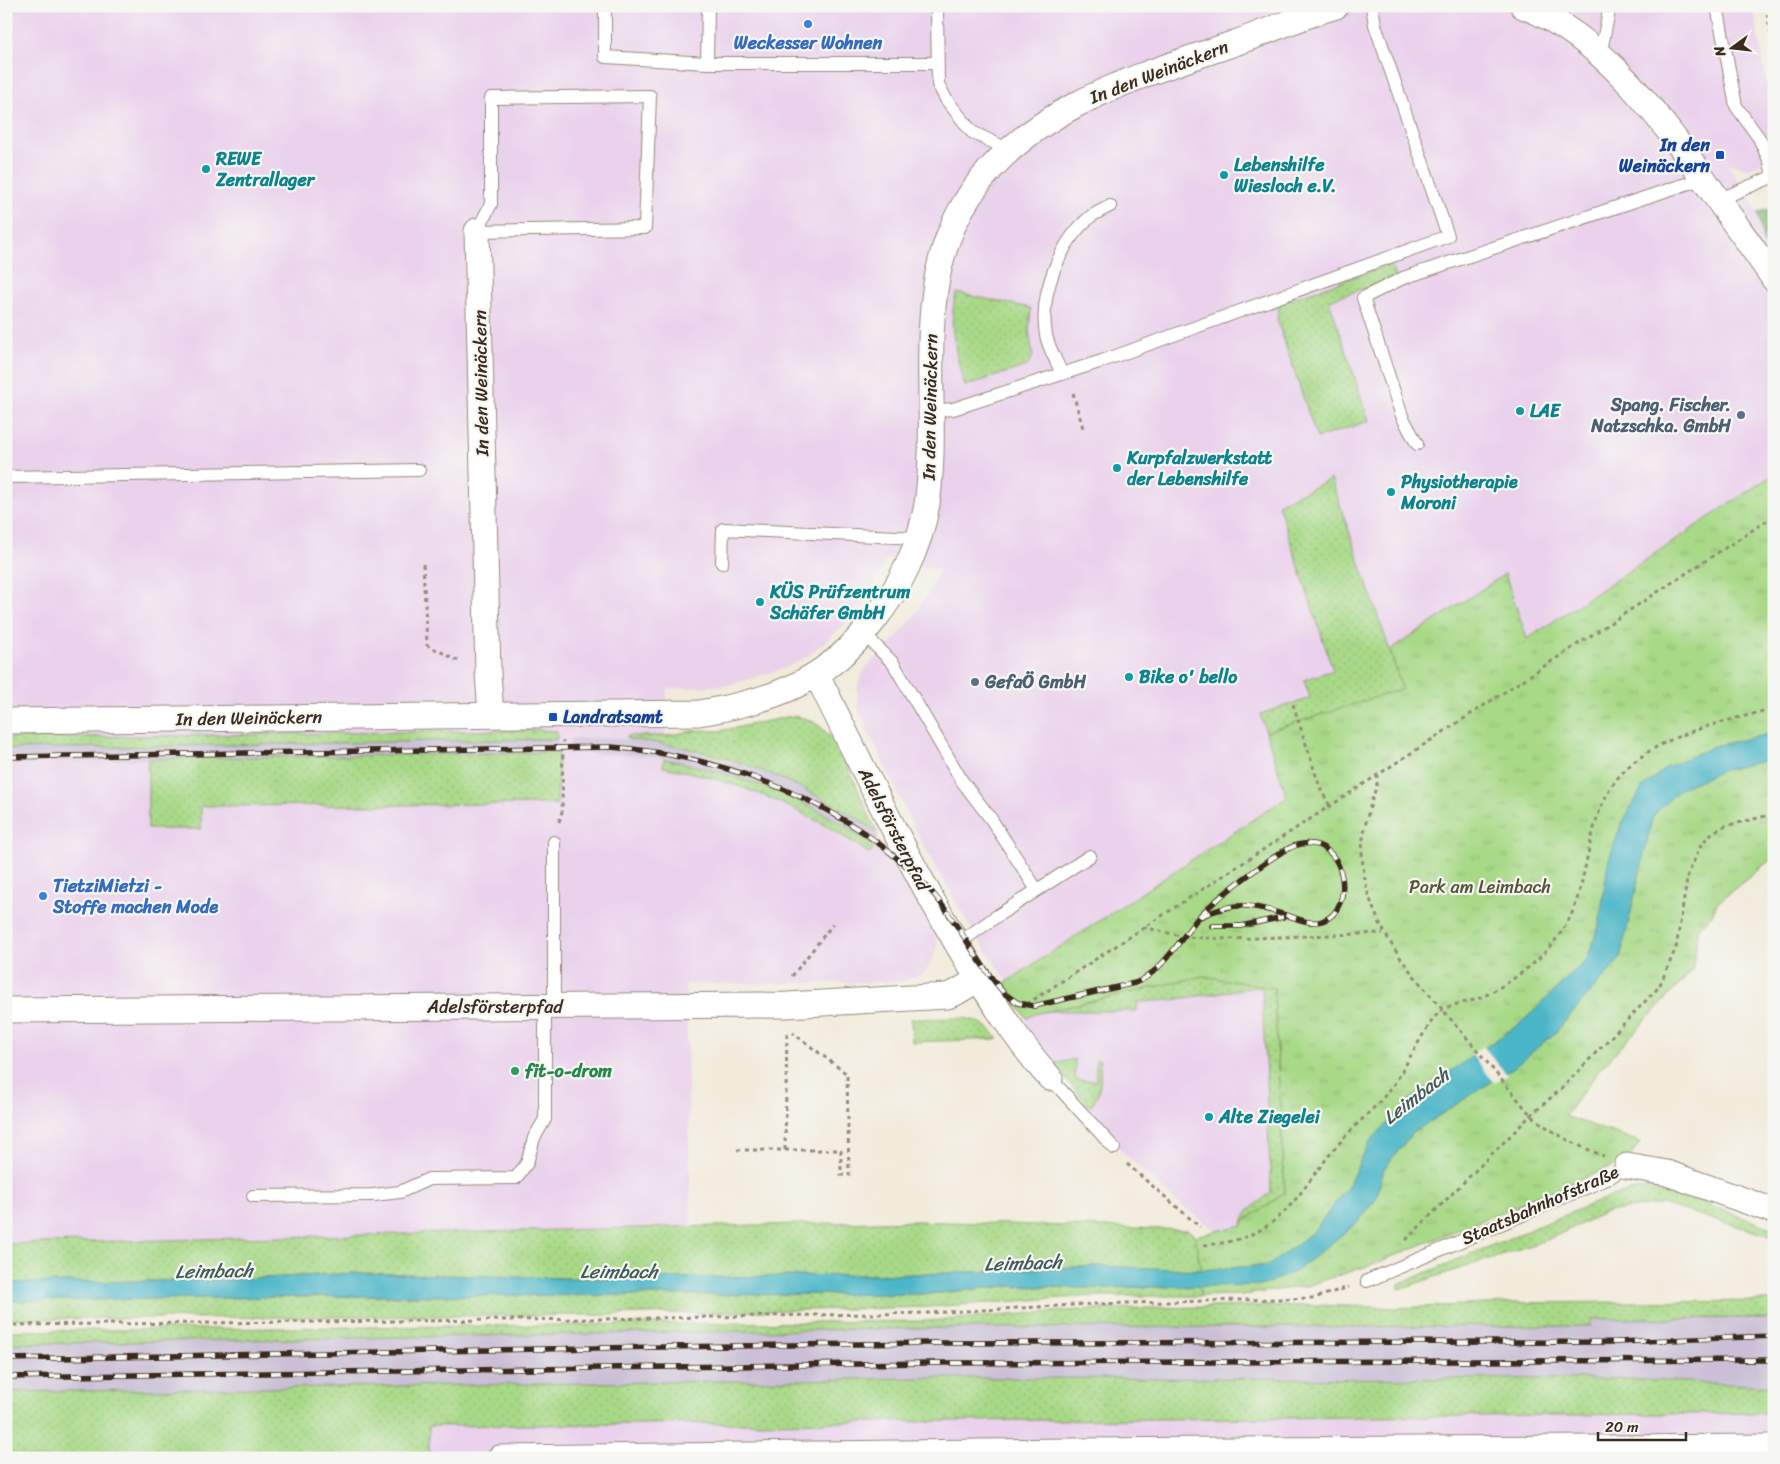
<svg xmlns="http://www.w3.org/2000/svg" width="1780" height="1464" font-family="Sriracha,sans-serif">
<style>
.built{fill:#ead1ec}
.railway{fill:#cabfd6}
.grass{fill:url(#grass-dots);stroke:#728252}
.forest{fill:url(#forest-firs);stroke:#607249}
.park{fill:url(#park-tufts);stroke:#728252}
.water{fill:#4bb6c8;stroke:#437073}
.pier{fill:#f2ebdb}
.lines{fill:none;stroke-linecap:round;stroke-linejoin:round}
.lane-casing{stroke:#968a7c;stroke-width:14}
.street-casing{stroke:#968a7c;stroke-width:27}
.path{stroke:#968a7c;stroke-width:3;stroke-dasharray:4 4;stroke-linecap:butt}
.lane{stroke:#fff;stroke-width:12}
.street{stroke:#fff;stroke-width:25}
.rail-casing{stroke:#3b2a1e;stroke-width:5.5}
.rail{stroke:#f6f6f2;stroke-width:4;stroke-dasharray:11;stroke-linecap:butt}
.shop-dot{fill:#3f7fe0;stroke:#f6f6f2;stroke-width:2}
.transit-dot{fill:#1a4fb4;stroke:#f6f6f2;stroke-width:2}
.culture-dot{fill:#0f9aa8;stroke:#f6f6f2;stroke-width:2}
.service-dot{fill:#5c6f8a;stroke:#f6f6f2;stroke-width:2}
.leisure-dot{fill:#2e9e5b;stroke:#f6f6f2;stroke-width:2}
.labels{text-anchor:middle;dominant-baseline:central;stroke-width:4.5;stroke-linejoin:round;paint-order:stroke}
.shop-label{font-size:18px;font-weight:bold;fill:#366cbe;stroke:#f6f6f2}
.street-label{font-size:18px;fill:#3b2a1e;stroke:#f6f6f2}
.transit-label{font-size:18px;font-weight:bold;fill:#164399;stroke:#f6f6f2;text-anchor:end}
.culture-label{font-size:18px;font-weight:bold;fill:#0d838f;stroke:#f6f6f2;text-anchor:start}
.service-label{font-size:18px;font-weight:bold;fill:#4e5e75;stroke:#f6f6f2;text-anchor:end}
.park-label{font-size:18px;fill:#565638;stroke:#f6f6f2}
.leisure-label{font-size:18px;font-weight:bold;fill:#27864d;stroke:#f6f6f2;text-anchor:start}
.water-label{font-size:19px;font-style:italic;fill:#415b5a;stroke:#f6f6f2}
</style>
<defs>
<pattern id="grass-dots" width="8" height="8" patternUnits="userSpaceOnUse" patternTransform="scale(1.25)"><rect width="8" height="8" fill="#a8d987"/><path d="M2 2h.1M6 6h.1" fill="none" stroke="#92ba74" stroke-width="1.8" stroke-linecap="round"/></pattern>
<pattern id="forest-firs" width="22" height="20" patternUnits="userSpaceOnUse" patternTransform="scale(1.25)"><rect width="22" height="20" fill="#86b974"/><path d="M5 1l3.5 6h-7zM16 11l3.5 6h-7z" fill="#6f975f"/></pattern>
<pattern id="park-tufts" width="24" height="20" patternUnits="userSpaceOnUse" patternTransform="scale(1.25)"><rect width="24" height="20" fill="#a8d987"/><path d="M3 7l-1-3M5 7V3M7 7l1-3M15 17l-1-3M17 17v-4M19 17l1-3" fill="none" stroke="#92ba74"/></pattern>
</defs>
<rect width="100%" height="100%" fill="#f6f6f2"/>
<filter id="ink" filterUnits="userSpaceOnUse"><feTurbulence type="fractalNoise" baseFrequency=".02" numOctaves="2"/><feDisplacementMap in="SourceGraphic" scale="10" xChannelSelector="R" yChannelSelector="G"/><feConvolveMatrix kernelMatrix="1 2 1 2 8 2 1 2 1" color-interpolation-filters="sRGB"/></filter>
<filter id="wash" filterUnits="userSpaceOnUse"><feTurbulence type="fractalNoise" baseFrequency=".0096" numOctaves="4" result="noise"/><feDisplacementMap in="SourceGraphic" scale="20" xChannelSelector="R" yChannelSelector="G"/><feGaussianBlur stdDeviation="1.12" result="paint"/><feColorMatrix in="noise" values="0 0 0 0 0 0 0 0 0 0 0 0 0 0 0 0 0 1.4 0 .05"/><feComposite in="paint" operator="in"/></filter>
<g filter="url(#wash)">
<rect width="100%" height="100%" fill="#f2ebdb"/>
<!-- built -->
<path class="built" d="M6,6H1753L1774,121V160L1745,169L1727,163L1758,212L1763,242L1774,258V474L1527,639L1505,575L1403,689L1266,731L1287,797L1007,981L969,925L920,840L859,711L857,689L861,676L866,667L883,652L913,619L940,570L887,558L866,600L848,622L807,657L783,669L729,685L667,689L665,736H627L665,744L664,767L686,771L765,795L827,826L869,854L874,846L887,858L892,865L897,863L931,923L937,942L936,952L928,968L923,974L900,982L686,984L691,1227L6,1244Z
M1255,987L1262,988L1271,1192L1248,1211L1243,1225L1216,1231L1173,1199L1116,1145L1119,1141L1028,1035L1023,1024L1027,1018L1035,1014L1047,1011H1137V1002L1172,1000Z
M1572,1411L1774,1413V1458H429L428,1426L1243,1418Z"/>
<!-- railway -->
<path class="railway" d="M611,738L653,742L691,750L773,775L810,792L855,817L877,832L879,837L874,846L847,828L768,787L688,764L651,756L570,752V739Z
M557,739L558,752L6,762V749Z
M1774,1318V1386L1617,1379L929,1378L6,1392V1344L928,1328L1590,1326L1591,1319Z"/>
<!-- grass -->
<path class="grass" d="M1391,264L1395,278L1329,300L1369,421L1317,438L1277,320L1280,303Z
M957,293L1031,308L1029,332L1033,356L1027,366L965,386C957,358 946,321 957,293Z
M1331,479L1403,689L1266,732L1260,714L1310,698L1304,680L1333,670L1278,504Z
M792,716C805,717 817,722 826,732C845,752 864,806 877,832C804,781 716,747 627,739L626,736H665L698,730L720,731Z
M536,730L557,731V739L6,749V738H10Z
M558,752L557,804L201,806V829H148V759Z
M664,759C739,774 813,799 874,846L870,854C807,810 739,780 663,767Z
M1203,976L1274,988L1285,1193L1242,1223L1248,1211L1271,1192L1262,988L1255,987L1172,1000L1137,1002V1011H1047Z
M963,1018C980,1021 988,1025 998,1039L912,1042L911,1019Z
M1075,1059V1080L1096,1081V1059L1100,1060C1100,1078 1103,1093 1090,1107L1053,1064Z
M1649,1187H1661L1774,1229V1237L1662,1204L1606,1212L1549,1239L1399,1289V1284L1611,1196Z
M917,1221L1188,1230L1195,1236L1201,1270L1095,1266L928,1274L601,1279L358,1273L224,1280L6,1283V1244Z
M1006,1286L1093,1288L1201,1286L1200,1296H1092L927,1307L601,1315L6,1319V1301L359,1296L929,1294Z
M1774,1301V1318L1591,1319V1326L928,1328L6,1344V1331L928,1321L1094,1309L1319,1305L1397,1308L1508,1303Z
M929,1378L1617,1379L1774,1386V1413L429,1426V1458H6V1392Z"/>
<!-- forest -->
<path class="forest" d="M1774,208V258L1763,242L1758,212Z"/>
<!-- park -->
<path class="park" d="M1774,474V857L1717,903L1712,915L1699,927L1692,971L1599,1070L1565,1116L1640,1142L1628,1160L1374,1264L1306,1286L1242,1295L1200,1296L1201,1270L1195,1236L1243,1225L1242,1223L1285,1193L1274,988L1203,976L1035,1014L1027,1018L1002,985L1287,797L1266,732L1402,689L1390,650L1505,574L1527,639Z"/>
<!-- water -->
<path class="water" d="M1774,733V759L1724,770L1681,788L1653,816L1620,959L1556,1032L1513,1068L1412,1133L1384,1169L1376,1199L1358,1222L1296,1271L1264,1285L1093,1288L1006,1286L929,1294L359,1296L6,1301V1283L224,1280L358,1273L601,1279L928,1274L1095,1266L1201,1270L1269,1265L1313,1232L1347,1188L1370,1141L1412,1098L1522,1022L1587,959L1599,926L1608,862L1621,825L1642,788L1667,767L1714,746Z"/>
<!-- pier -->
<path class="pier" d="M1483,1046L1507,1075L1495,1083L1471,1054Z"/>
</g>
<g filter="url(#ink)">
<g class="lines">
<!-- lane casing -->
<g class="lane-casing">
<path id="lane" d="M605,6V57L707,63H936
M937,6L938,84L946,99L972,132L1009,150
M1717,6L1736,106L1759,138L1770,162L1773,177
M1600,56L1610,6
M707,63L708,6
M650,96L645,228L477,231L491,204V98Z
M1718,200L1774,176
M1062,374C1057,362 1048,347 1046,335C1039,295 1059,243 1090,217C1096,213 1104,209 1110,206
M930,411L953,409L1102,361L1448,236L1375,25L1372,6
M1417,444L1402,416L1363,298L1403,278L1704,178
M6,477L419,470
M722,563L723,529L919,538
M864,634L893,663L962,781L991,819L1037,890
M956,945L997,916L1090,856
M554,1006V842
M1050,1078L1114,1148
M253,1196L374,1195L400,1192L429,1179L516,1178L527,1163L534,1138L545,1119V1007
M1367,1281L1609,1178L1627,1166"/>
</g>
<!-- street casing -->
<g class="street-casing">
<path id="street" d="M1523,6C1607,37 1670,131 1719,201C1737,227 1756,252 1774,279
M477,231L488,673L491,715
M817,675C868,779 918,882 979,980C1001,1014 1023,1048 1050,1078
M6,721L699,713C773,701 828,681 874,620C900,587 920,546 927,504C942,401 908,287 970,195C1030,106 1140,76 1235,43C1269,31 1302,16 1336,6
M6,1010L787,1005L947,996L955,993L979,979
M1627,1166L1667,1173L1774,1211
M500,1458L1070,1451L1774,1447"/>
</g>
<!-- path -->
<path class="path" d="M1766,6L1774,55
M1073,393L1083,428
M423,564L427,645L461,662
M1293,704L1320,788L1330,806
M1377,774V784C1369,810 1359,838 1363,866C1371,935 1417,979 1460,1030C1484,1058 1507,1087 1531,1115C1553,1134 1576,1145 1604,1156
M559,822L562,812L563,741
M1143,927L1185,937L1229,939L1383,933
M792,976L833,924
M1027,1004L1774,516
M737,1150H841V1175H849L847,1074L793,1033
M785,1150L787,1031
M1127,1164L1200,1227
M1406,1240L1531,1115L1562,1088L1659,987L1676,948L1688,874L1702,843L1713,832L1725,826L1774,814
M1204,1245C1285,1240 1296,1191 1343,1139C1360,1120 1380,1104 1394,1084C1406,1067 1428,1020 1442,1010C1453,1003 1470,1003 1482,997C1513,982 1545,958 1564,928C1593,883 1582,812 1625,770C1664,732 1723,723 1774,708
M6,1325L600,1319L928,1313L1093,1304L1314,1298L1349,1287"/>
<!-- lane -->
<use href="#lane" class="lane"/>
<!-- street -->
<use href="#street" class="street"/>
<!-- rail casing -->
<g class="rail-casing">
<path id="rail" d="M6,757L611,747C725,756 851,803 930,890C959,922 976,963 1005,994L1018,1003L1034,1006L1135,983C1160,974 1181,939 1197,919C1211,902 1278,850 1297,845C1347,832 1357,911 1322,921C1310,925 1299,919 1289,916C1251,904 1234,900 1198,918
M1212,926H1241L1283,917
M6,1359L596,1348L929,1343L1617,1342L1774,1336
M6,1377L929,1363L1774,1360"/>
</g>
<!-- rail -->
<use href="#rail" class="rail"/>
</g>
</g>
<!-- markers -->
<g class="shop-dot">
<circle cx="808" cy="24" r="5"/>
<circle cx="43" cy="896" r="5"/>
</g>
<g class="transit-dot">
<rect x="1715" y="150" width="10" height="10" rx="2.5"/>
<rect x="548" y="712" width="10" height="10" rx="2.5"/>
</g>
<g class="culture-dot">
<circle cx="206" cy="169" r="5"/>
<circle cx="1224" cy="175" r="5"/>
<circle cx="1520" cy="411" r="5"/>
<circle cx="1117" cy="468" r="5"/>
<circle cx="1391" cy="492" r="5"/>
<circle cx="760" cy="602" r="5"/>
<circle cx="1129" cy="677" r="5"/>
<circle cx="1209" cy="1117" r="5"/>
</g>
<g class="service-dot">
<circle cx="1741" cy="415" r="5"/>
<circle cx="975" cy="682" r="5"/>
</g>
<circle class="leisure-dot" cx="515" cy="1071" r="5"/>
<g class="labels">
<!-- shop labels -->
<g class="shop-label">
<text x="808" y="43">Weckesser Wohnen</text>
<text x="53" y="886" text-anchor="start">TietziMietzi -<tspan x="53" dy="21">Stoffe machen Mode</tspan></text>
</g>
<!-- street labels -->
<g class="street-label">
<text transform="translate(1159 72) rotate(-21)">In den Weinäckern</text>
<text transform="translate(481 383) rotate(-91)">In den Weinäckern</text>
<text transform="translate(930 407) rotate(-89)">In den Weinäckern</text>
<text transform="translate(249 718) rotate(-1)">In den Weinäckern</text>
<text transform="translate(894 829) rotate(63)">Adelsförsterpfad</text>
<text x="495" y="1007">Adelsförsterpfad</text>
<text transform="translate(1540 1205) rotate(-24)">Staatsbahnhofstraße</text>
</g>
<!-- transit labels -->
<g class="transit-label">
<text x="1710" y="145">In den<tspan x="1710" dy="21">Weinäckern</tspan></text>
<text x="563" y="717" text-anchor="start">Landratsamt</text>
</g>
<!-- culture labels -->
<g class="culture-label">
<text x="216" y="159">REWE<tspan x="216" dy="21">Zentrallager</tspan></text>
<text x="1234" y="165">Lebenshilfe<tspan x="1234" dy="21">Wiesloch e.V.</tspan></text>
<text x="1530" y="411">LAE</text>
<text x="1127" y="458">Kurpfalzwerkstatt<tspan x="1127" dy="21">der Lebenshilfe</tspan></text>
<text x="1401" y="482">Physiotherapie<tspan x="1401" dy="21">Moroni</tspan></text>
<text x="770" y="592">KÜS Prüfzentrum<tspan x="770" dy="21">Schäfer GmbH</tspan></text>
<text x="1139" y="677">Bike o' bello</text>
<text x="1219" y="1117">Alte Ziegelei</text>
</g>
<!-- service labels -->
<g class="service-label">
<text x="1731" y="405">Spang. Fischer.<tspan x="1731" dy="21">Natzschka. GmbH</tspan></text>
<text x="985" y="682" text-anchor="start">GefaÖ GmbH</text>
</g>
<!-- park labels -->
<g class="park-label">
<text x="1480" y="887">Park am Leimbach</text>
</g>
<!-- leisure labels -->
<g class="leisure-label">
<text x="525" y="1071">fit-o-drom</text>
</g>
<!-- water labels -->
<g class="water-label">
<text transform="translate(1416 1096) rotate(-38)">Leimbach</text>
<text transform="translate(1023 1263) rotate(-2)">Leimbach</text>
<text transform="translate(214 1271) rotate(-1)">Leimbach</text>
<text x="619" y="1271">Leimbach</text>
</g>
</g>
<!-- margin -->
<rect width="1780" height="1464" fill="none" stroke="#f6f6f2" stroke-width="25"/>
<!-- north arrow -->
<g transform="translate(1732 48) rotate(255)" stroke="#f6f6f2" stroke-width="4" paint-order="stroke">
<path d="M0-4L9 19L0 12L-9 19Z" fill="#3b2a1e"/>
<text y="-8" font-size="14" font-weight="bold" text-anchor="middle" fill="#3b2a1e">N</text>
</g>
<!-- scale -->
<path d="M1598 1432v8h88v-8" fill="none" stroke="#3b2a1e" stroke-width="2.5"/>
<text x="1605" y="1432" font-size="15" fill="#3b2a1e" stroke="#f6f6f2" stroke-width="4" paint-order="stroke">20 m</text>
</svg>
